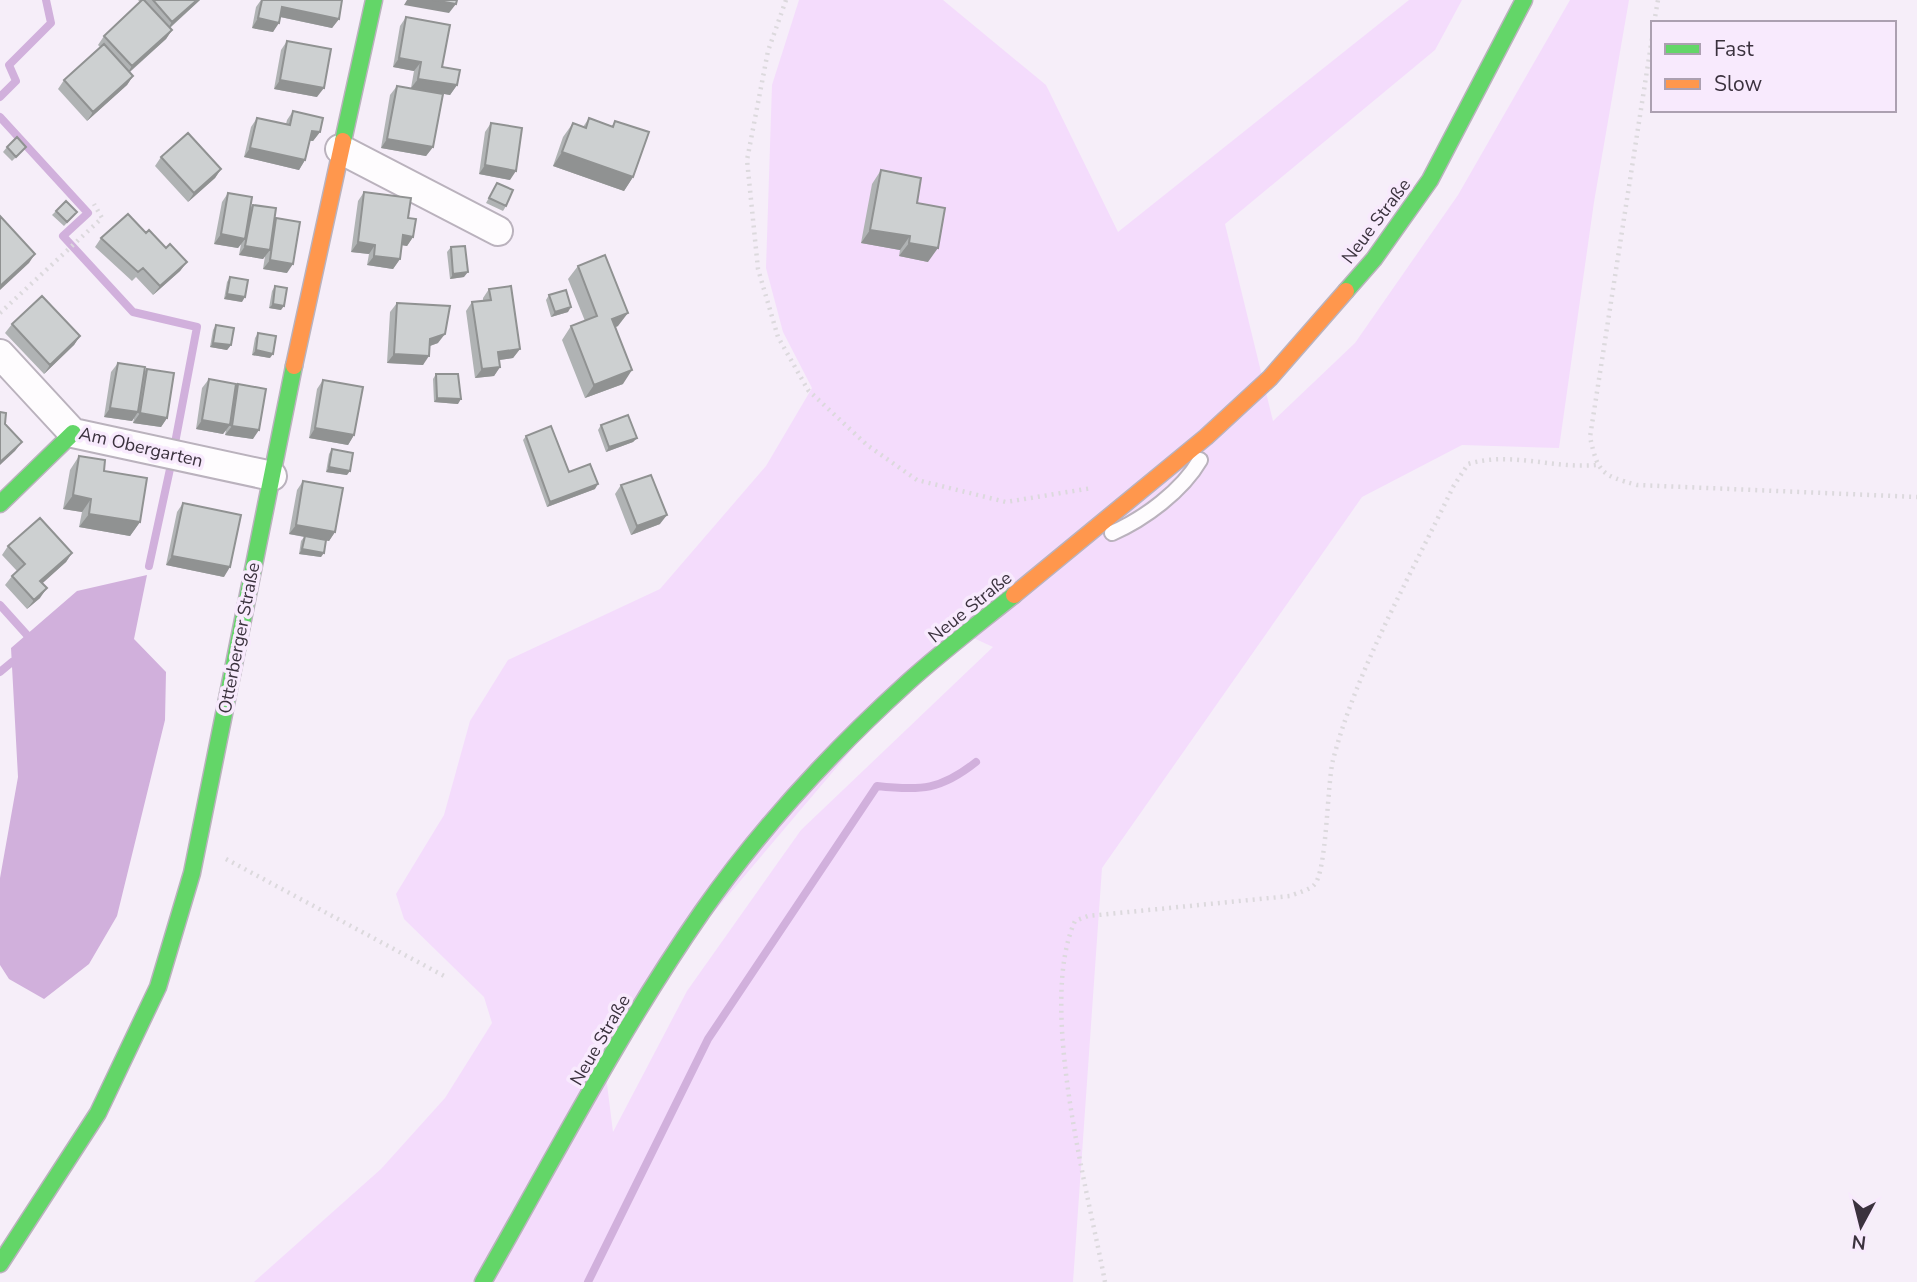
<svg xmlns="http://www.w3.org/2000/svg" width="1917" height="1282" font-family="'Nunito Sans',sans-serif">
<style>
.green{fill:#f4dcfc;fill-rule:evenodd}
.water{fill:#d1b0dc}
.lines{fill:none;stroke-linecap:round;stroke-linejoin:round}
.stream{stroke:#d1b0dc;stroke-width:8}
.lane-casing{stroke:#bab2bd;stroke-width:18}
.street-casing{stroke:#bab2bd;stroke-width:32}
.fast-casing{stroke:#bab2bd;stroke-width:19}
.slow-casing{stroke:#bab2bd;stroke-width:19}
.path{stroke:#dcd9dd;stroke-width:4.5;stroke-dasharray:2 5;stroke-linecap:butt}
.lane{stroke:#fefcfe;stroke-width:14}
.street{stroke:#fefcfe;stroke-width:28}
.fast{stroke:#63d668;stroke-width:16}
.slow{stroke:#ff974d;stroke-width:16}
.wall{fill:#b0b3b4}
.shaded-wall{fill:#909292}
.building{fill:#cdd0d1;stroke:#909292;stroke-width:2}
.labels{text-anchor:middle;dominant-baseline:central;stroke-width:7;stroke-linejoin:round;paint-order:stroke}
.street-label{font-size:18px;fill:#3b323e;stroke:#f8eafd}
</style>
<rect width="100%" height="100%" fill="#f6eef9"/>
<!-- green -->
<path class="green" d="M799,0H943L1046,85L1118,232L1409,0H1462L1435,50L1225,224L1273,421L1355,343L1458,195L1570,0H1629L1594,202L1559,448L1462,445L1362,497L1102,868L1073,1282H254L381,1169L445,1098L492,1023L484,997L404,919L396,894L444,815L470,721L508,660L660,589L766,466L812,388L783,332L766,268L772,85ZM954,629L993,647L801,830L687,991L613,1132L602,1044Z"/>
<!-- water -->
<path class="water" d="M147,575L134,639L166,672L165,720L117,916L89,964L44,999L9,979L0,965V878L18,777L11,648L77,591Z"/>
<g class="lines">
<!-- stream -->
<path class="stream" d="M0,97L16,81L9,65L51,23L46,0
M0,117L88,213L63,236L133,312L197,327L175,443
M149,566L170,469
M0,605L27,635
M0,672L12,662
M588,1282L708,1039L877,786C921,791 941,790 976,762"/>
<!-- lane casing -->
<g class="lane-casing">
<path id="lane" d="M1112,533C1144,519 1182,491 1200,460"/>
</g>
<!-- street casing -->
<g class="street-casing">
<path id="street" d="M340,149L498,231
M0,354L73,433L272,476"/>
</g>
<!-- fast casing -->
<g class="fast-casing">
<path id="fast" d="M343,141L374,0
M1346,291L1374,259L1430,180L1524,0
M0,504L73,433
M0,1264L98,1113L158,987L192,873L294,366
M483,1282C554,1158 620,1030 702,912C760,829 832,751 907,683C941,652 978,624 1014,595"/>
</g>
<!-- slow casing -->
<g class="slow-casing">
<path id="slow" d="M294,366L343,141
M1014,595L1206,437L1270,378L1346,291"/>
</g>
<!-- path -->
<path class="path" d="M786,0L768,51L747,160L758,269L778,337L808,390L867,445L917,480L1006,502L1092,488
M1654,23L1658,0
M1653,32L1590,437C1598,473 1601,475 1637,485L1917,497
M0,313L102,218L94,204
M226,859L446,977
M1105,1282C1088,1191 1037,1005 1075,921L1088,916L1290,896C1297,893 1309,890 1314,885C1327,873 1327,784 1333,760C1357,668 1412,573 1453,487L1468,464C1510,451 1553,469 1596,465"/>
<!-- lane -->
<use href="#lane" class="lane"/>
<!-- street -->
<use href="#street" class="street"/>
<!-- fast -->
<use href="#fast" class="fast"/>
<!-- slow -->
<use href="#slow" class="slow"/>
</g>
<!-- wall -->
<path class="wall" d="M138,0H200L170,28L172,30L166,39L130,72L133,76L127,85L87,121L58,89L64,80L100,47L98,45L104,36L140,2Z
M261,0H342L339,19L332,28L280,17L273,32L252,28L256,7Z
M406,17L457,85L450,95L411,88L414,71L393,67L400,26Z
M287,41L317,97L274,89L281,50Z
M397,86L433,147L426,156L381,148L390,95Z
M293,111L320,132L313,141H310L305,160L299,170L244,157L251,127L257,118L286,124L287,120Z
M589,118L612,126L615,121L633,177L624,191L553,166L563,137L573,123L583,127Z
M491,123L510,180L479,174L485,132Z
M7,147H26L12,161L3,152Z
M161,157L221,169L215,178L188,202L155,166Z
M881,170L917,203L928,262L899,256L900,250L861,243L872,184Z
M497,183L506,206L503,211L486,203Z
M364,192L408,218L413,237L407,246L401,245L400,259L393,269L367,265L369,254L351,252L358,201Z
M228,193L250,208L253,205L274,221L276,218L287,273L263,269L265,256L263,259L239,255L241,244L238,248L214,244L222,202Z
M56,211L77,212L64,226L52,215Z
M146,233L166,248L187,262L180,271L153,295L136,277L132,281L95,247L101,238Z
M451,247L464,277L450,279L447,252Z
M578,266L618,326L616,327L623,384L585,398L562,340L571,326L585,321L568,279Z
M230,277L242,302L224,299L227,282Z
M275,286L281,310L269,308L272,291Z
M489,289L520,349L513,358L499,360L500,367L494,376L475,378L466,311L472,302L483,301V298Z
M549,295L568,312L551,317L546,300Z
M397,303L438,343L430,346L423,365L387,363L390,312Z
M12,324L80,336L74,345L44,374L5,333Z
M216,325L231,345L227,350L210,347L213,330Z
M258,333L270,358L252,355L255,338Z
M118,363L144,372L147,369L167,418L161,427L133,423L134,418L132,421L104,417L111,372Z
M436,374L458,404L434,402L433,379Z
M209,379L236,388L238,384L253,439L225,435L226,430L223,434L196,429L202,388Z
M323,380L354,435L348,445L309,438L317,389Z
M601,425L637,438L633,442L606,452L598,430Z
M526,436L569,472L595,489L547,507L523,440Z
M332,449L347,475L326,472L329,454Z
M79,456L104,471L140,522L130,536L79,527L82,512L63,509L70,470Z
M303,481L335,532L329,541L326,540L321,557L299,554L301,541L304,537L289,534L297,490Z
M621,485L660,524L631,535L615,494Z
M183,503L224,577L166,565L177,512Z
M8,546L72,553L66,562L42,583L40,598L27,609L5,585L12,576L17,571L2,555Z"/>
<!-- shaded-wall -->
<path class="shaded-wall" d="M197,0H200L166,31L172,22Z
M407,0H433L456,4L449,13L404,5Z
M282,7L339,19L332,28L276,16Z
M258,18L279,23L273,32L252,28Z
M172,30L166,39L126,75L132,66Z
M399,58L421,62L414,71L393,67Z
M133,76L127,85L87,121L93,112Z
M418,79L457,85L450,95L411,88Z
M280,80L324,88L317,97L274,89Z
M312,131L320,132L313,141L306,140Z
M387,139L433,147L426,156L381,148Z
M250,148L305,160L299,170L244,157Z
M562,152L633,177L624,191L553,166Z
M485,165L516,171L510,180L479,174Z
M221,169L215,178L188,202L194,193Z
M870,230L910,236L900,250L861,243Z
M221,234L245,239L238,248L214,244Z
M403,235L413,237L407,246L396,244Z
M358,242L375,245L369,254L351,252Z
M909,243L938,248L928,262L899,256Z
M245,246L270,250L263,259L239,255Z
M35,254L29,263L0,290V286Z
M374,256L400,259L393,269L367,265Z
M270,260L293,264L287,273L263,269Z
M187,262L180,271L153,295L160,286Z
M468,272L464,277L450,279L453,274Z
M227,294L245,297L242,302L224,299Z
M273,304L284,306L281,310L269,308Z
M571,307L568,312L551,317L555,312Z
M628,313L618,326L603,332L612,319Z
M445,334L438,343L424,348L430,339Z
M80,336L74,345L44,374L50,365Z
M213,343L231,345L227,350L210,347Z
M520,349L513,358L492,361L498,352Z
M256,350L273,354L270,358L252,355Z
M394,354L429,356L423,365L387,363Z
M500,367L494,376L475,378L482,369Z
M632,370L623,384L585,398L594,385Z
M437,398L461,399L458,404L434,402Z
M110,408L138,412L132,421L104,417Z
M140,413L167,418L161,427L133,423Z
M202,420L230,425L223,434L196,429Z
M232,426L259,430L253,439L225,435Z
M315,428L354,435L348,445L309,438Z
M637,438L633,442L606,452L609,447Z
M22,442L15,451L0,465V462Z
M329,467L350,471L347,475L326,472Z
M598,484L595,489L547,507L550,502Z
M73,495L91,499L82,512L63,509Z
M89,514L140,522L130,536L79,527Z
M667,515L660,524L631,535L637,526Z
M296,525L335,532L329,541L289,534Z
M302,549L324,553L321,557L299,554Z
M72,553L66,562L34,591L40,581Z
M172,556L230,567L224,577L166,565Z
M47,588L40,598L27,609L34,600Z"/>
<!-- building -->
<path class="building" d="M142,0H144L172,30L132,66L104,36Z
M153,0H197L172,22Z
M262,0H342L339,19L282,7L279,23L258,18Z
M433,0H457L456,4Z
M406,17L450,25L442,67L460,70L457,85L418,79L421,62L399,58Z
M287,41L331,49L324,88L280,80Z
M104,44L133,76L93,112L64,80Z
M397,86L443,94L433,147L387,139Z
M293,111L323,118L320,132L312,131L305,160L250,148L257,118L290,125Z
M589,118L613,127L615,121L649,132L633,177L562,152L573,123L586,128Z
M491,123L522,128L516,171L485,165Z
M188,133L221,169L194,193L161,157Z
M17,137L26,147L16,157L7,147Z
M881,170L921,178L917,203L945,208L938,248L909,243L910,236L870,230Z
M497,183L513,190L506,206L489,198Z
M364,192L411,198L408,218L416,219L413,237L403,235L400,259L374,256L375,245L358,242Z
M228,193L252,197L245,239L221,234Z
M66,201L77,212L67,222L56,211Z
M253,205L276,208L270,250L245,246Z
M128,214L146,233L149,230L166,248L170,244L187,262L160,286L143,268L138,272L101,238Z
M0,216L35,254L0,286Z
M276,218L300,222L293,264L270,260Z
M465,246L468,272L453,274L451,247Z
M605,255L628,313L612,319L632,370L594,385L571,326L597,316L578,266Z
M230,277L248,280L245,297L227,294Z
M275,286L287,288L284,306L273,304Z
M511,286L520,349L498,352L500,367L482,369L472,302L491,300L489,289Z
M566,290L571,307L555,312L549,295Z
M42,296L80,336L50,365L12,324Z
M397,303L450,306L445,334L430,339L429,356L394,354Z
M216,325L234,328L231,345L213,343Z
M258,333L276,336L273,354L256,350Z
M118,363L145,367L138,412L110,408Z
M147,369L174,373L167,418L140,413Z
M436,374H458L461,399L437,398Z
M209,379L236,384L230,425L202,420Z
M323,380L363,387L354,435L315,428Z
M238,384L266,389L259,430L232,426Z
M0,412L6,413L5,424L22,442L0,462Z
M628,415L637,438L609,447L601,425Z
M551,426L569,472L590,464L598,484L550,502L526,436Z
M332,449L353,453L350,471L329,467Z
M79,456L105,460L104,471L147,478L140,522L89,514L91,499L73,495Z
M651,475L667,515L637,526L621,485Z
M303,481L343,488L335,532L296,525Z
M183,503L241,515L230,567L172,556Z
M40,518L72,553L40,581L47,588L34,600L12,576L25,564L8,546Z
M305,536L326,540L324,553L302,549Z"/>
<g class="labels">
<!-- street labels -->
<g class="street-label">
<text transform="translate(1376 221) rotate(-53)">Neue Straße</text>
<text transform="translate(141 447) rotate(13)">Am Obergarten</text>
<text transform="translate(970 607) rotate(-39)">Neue Straße</text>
<text transform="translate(239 638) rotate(-79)">Otterberger Straße</text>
<text transform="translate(600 1040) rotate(-60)">Neue Straße</text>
</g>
</g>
<!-- legend -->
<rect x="1651" y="21" width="245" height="91" fill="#f8eafd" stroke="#aca0b1" stroke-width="2"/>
<rect x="1665" y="44" width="35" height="10" fill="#63d668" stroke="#aca0b1" stroke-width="2"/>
<text x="1714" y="56" font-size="21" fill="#3b323e">Fast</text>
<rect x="1665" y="79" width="35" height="10" fill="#ff974d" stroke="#aca0b1" stroke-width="2"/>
<text x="1714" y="91" font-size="21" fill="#3b323e">Slow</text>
<!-- north arrow -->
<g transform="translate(1861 1226) rotate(187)" stroke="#f8eafd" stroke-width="5" paint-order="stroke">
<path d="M0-5L12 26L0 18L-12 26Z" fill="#3b323e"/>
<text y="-10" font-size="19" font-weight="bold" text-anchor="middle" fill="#3b323e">N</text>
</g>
</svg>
